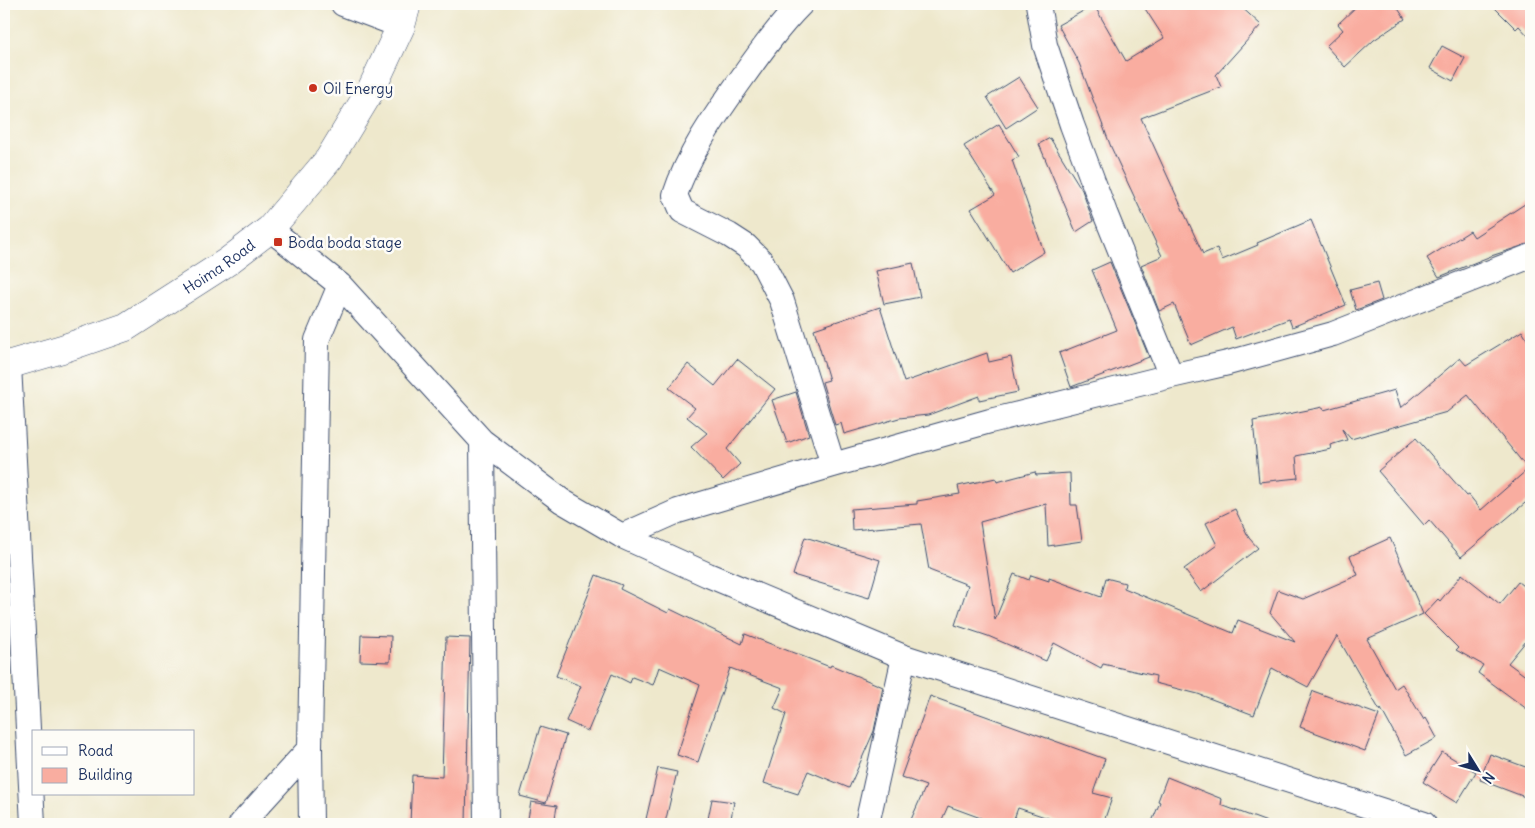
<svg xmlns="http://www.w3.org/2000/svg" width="1535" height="828" font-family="Delius,sans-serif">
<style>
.building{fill:#f9ada0}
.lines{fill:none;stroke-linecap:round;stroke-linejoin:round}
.street-casing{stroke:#3b4b6e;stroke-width:26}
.secondary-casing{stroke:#3b4b6e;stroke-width:29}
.street{stroke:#fff;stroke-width:24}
.secondary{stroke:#fff;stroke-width:28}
.poi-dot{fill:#c8321e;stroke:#fdfcf7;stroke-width:2}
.labels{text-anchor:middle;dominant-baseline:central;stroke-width:5;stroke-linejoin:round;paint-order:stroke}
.poi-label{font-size:15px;fill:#1b2f5e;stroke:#fdfcf7;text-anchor:start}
.street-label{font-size:15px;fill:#1b2f5e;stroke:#fdfcf7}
</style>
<rect width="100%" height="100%" fill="#fdfcf7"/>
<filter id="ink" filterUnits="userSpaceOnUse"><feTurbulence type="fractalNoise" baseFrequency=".02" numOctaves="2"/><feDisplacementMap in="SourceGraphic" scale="10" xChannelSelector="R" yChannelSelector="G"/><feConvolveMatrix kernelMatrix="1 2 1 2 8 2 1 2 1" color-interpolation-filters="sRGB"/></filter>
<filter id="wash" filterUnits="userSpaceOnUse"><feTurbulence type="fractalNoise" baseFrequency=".0096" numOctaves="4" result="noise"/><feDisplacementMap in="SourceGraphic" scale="20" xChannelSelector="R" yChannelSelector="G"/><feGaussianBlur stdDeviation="1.12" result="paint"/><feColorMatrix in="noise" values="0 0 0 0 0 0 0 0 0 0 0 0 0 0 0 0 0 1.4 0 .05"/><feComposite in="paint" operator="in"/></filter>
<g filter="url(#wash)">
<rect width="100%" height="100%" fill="#eee8cc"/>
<g id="blocks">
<!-- building -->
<path class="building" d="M1142,4H1238L1261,25L1216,75L1221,87L1141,118L1203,254L1217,248L1222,260L1258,245L1257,243L1311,220L1346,305L1292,327L1289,319L1236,339L1232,327L1191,345L1174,304L1159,311L1141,265L1162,256L1111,147L1079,63L1058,25L1094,5L1126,61L1164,38Z
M1359,4H1395L1405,19L1374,40L1345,67L1326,46L1343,30L1338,24Z
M1491,4H1531V39L1519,26L1516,29Z
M1442,46L1465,58L1453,81L1430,68Z
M1019,77L1038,107L1006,128L987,97Z
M999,124L1019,157L1012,160L1044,252L1010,273L971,209L995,195L964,146Z
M1050,138L1082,190L1093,221L1076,232L1039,144Z
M1531,200V243L1491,256L1439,277L1427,258L1470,231L1474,237Z
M1110,262L1149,357L1071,387L1059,353L1117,330L1092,270Z
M913,263L920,297L884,304L876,271Z
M1377,283L1382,300L1356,310L1350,290Z
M880,307L904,382L987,353L989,362L1011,357L1018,392L979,400V396L928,415L899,418L844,434L841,423L835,425L822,382L829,380L814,329Z
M1522,331L1531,346V498L1461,557L1429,520L1424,525L1378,471L1416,438L1467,496L1469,495L1481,510L1528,469L1468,395L1447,412L1351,439L1342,429L1347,440L1330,445L1331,449L1296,456L1298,478L1259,482L1253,421L1323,407L1324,410L1395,390L1401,408L1460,358L1466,365Z
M737,359L775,389L727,449L740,464L723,480L691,447L707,433L687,417L695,408L669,388L688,364L715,386Z
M796,392L809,435L787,443L772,400Z
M1035,472L1036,475L1070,473L1071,505H1077L1082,541L1048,546L1046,504L980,522L995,620L1014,574L1029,580L1031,575L1049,581V578L1101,597L1106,578L1125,583L1124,588L1233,633L1238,620L1295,642L1270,613L1278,590L1303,599L1358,575L1350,556L1390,538L1423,614L1367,639L1395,689L1402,684L1424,720L1426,718L1437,738L1406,755L1381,709L1380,711L1337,636L1308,687L1272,668L1254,715L1198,694L1155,683L1156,676L1103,664L1101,668L1054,643L1046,661L988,636L955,625L968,585L929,570L921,524L852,530L851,509L917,504V501L960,494L958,486L996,478L997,482Z
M1235,509L1249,538L1258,548L1201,592L1184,569L1217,545L1206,523Z
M805,537L880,560L869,598L793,575Z
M1462,574L1500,604L1518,582L1531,592V635L1508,663L1531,680V712L1478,673L1483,665L1456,650L1458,648L1424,614L1438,599L1440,601Z
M596,575L622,585L620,589L668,613L670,609L742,644L745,634L830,667L831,665L883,687L874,731L849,788L808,771L798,794L764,783L786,714L774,708L783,688L730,668L698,762L677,755L700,685L659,667L653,685L632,677L630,683L612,674L588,731L566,721L581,686L556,676Z
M361,635L391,636L390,662L360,661Z
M446,637L470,638L466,824H410L412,775L442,777Z
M1313,691L1379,715L1365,751L1300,727Z
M930,696L1105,759L1093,793L1112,798L1103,824H1066L1018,808L1012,824H997L948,806L940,824H909L926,786L901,777Z
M540,727L566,735L546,803L520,796Z
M1442,752L1476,772L1457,803L1423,782Z
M1490,754L1531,769V781L1525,797L1480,780Z
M658,768L677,772L665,823L646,819Z
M1167,777L1222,799L1221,805L1267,822V824H1151L1160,802L1158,801Z
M712,799L734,802L730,824H707Z
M531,802L557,806L554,824H527Z"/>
</g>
</g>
<g filter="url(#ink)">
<use href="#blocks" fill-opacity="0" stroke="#3b4b6e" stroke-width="1"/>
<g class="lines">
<!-- street casing -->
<g class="street-casing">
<path id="street" d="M343,4L401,26
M801,4C777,28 757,57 737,85C713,119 688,155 675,195L682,211L729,235L746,246L762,262L782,301L833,465
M1038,4L1045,45L1072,125L1105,213L1171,376
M270,229L340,285L482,441L562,501L622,536L708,575L904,657L1424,824
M9,365L33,824
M482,441L486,824
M622,536L678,511L833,465L990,421L1171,376L1228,363L1333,334L1531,256
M241,824L310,748
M311,824L310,748L317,340L340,285
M867,824L904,657"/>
</g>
<!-- secondary casing -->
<g class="secondary-casing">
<g id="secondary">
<path id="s1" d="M4,366L62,349L126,327L227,262L270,229L329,159L372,88L401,26L407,4"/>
</g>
</g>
<!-- street -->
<use href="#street" class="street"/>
<!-- secondary -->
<use href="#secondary" class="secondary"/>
</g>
</g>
<!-- markers -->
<g class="poi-dot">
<circle cx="313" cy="88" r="5"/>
<rect x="273" y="237" width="10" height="10" rx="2.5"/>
</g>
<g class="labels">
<!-- poi labels -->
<g class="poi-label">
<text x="323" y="88">Oil Energy</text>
<text x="288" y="242">Boda boda stage</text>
</g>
<!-- street labels -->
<g class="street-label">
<text stroke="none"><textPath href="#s1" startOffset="239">Hoima Road</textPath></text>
</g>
</g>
<!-- margin -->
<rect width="1535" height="828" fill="none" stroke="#fdfcf7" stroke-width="20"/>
<!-- legend -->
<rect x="32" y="730" width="162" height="65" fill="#fdfcf7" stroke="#a3aaba"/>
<rect x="42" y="747" width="25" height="8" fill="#ffffff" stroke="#a3aaba"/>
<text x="78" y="756" font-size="15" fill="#1b2f5e">Road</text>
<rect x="42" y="768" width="25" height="15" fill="#f9ada0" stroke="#a3aaba"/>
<text x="78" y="780" font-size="15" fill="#1b2f5e">Building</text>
<!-- north arrow -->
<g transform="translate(1478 770) rotate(127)" stroke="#fdfcf7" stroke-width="4" paint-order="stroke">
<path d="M0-4L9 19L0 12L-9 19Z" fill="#1b2f5e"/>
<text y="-8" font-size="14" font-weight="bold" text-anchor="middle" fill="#1b2f5e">N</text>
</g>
</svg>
